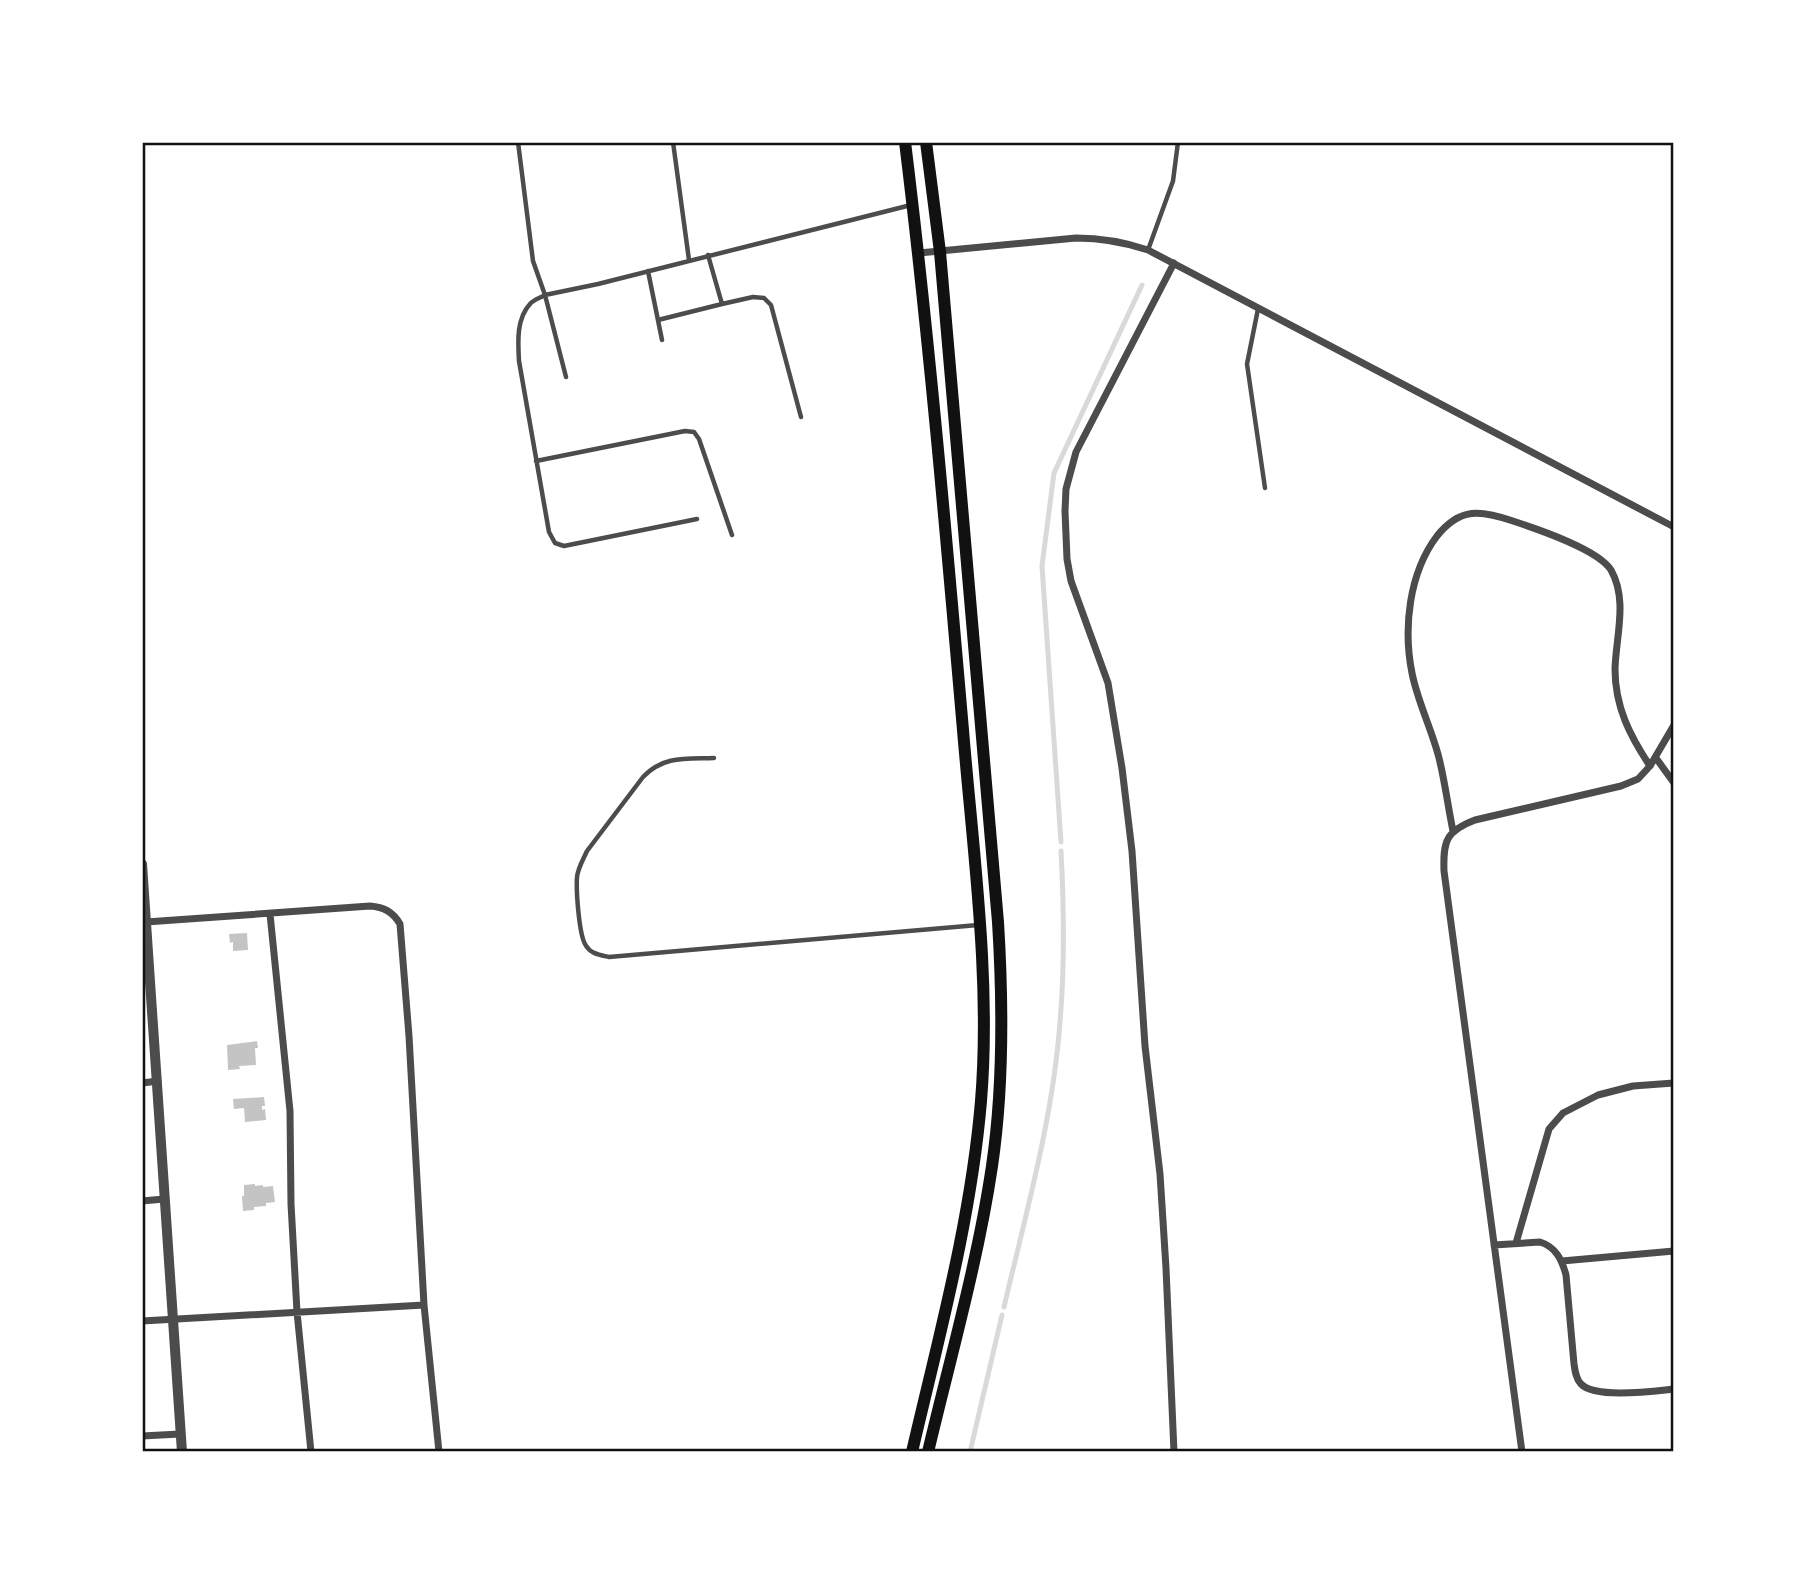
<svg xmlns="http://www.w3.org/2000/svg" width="1816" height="1594" font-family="Georgia,serif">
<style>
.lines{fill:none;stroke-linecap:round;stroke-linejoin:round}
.stream{stroke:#d9d9d9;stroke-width:5}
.building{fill:#c4c4c4}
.service{stroke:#4c4c4c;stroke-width:4.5}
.minor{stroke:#4c4c4c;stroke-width:7}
.tertiary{stroke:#4c4c4c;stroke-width:10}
.secondary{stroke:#111;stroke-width:12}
.neatline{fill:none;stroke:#111;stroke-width:2.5}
</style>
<rect width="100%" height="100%" fill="#fff"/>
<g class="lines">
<!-- stream -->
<path class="stream" d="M1061,842L1042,566L1054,473L1142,285
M1004,1307C1026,1213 1053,1118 1060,1022C1065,965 1064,908 1061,851
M970,1452L1002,1315"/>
</g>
<!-- building -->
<path class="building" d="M247,933L248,950L233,951V942L230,943L229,934Z
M257,1041L258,1048H255L256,1065L239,1066L240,1069L228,1070L227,1045Z
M264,1097L265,1106H262V1110L265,1109L266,1120L245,1122L244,1108L234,1109L233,1099Z
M255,1184V1186L263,1185V1187L273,1186L275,1202L266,1203V1206L254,1207V1210L243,1211L242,1196H244V1185Z"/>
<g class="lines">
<!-- service -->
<path class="service" d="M518,142L533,261L545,295L598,284L911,205
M673,142L689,260
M1148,250L1173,181L1178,142
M648,271L662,340
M722,304L753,297L764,298L771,305L801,417
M1258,309L1247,364L1265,488
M658,320L722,304L708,255
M566,377L545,295C540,298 533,300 530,304C516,319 518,343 519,361L549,532L555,543L564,546L697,519
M536,461L685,431L694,432L699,439L732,535
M714,758C687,759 664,755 643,777L587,851C583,860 578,868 577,877C576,891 579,933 585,944C590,954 600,955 609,957L978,925"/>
<!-- minor -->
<path class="minor" d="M919,253L1076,238C1102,238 1124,242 1148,250L1674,527
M1174,263L1076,452L1066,489L1065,511L1067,559L1071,581L1108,683L1122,768L1132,851L1145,1046L1160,1174L1166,1268L1174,1452
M1656,758L1674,783
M1453,831C1448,807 1445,782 1439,758C1432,730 1417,700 1412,673C1403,628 1409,573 1437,536C1460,507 1481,510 1513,521C1537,529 1598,549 1611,570C1628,600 1616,636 1615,669C1615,707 1630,736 1650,766
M270,914L290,1111L291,1204L297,1312L311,1452
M146,922L370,906C384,907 393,912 400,924L409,1036L424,1305L439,1452
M142,1083L158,1081
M142,1201L164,1199
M1516,1243L1549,1129L1563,1113L1598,1095L1633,1086L1674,1083
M1494,1245L1540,1242C1556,1247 1562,1260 1566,1275L1574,1364C1575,1371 1576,1379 1581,1384C1595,1399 1654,1391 1674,1389
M1562,1261L1674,1251
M142,1321L424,1305
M142,1436L180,1434
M1522,1452L1444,871C1443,841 1446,831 1475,820L1621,786L1638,779L1650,766L1674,725"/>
<!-- tertiary -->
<path class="tertiary" d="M142,864L182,1452"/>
<!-- secondary -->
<path class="secondary" d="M905,142C929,337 946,534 963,730C973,852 991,979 981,1101C971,1220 939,1336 912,1452
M926,142L940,252L998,922C1003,1003 1004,1085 992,1166C978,1261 950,1359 928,1452"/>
</g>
<!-- border -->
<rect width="1816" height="1594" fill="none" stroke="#ffffff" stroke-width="287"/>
<rect x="144" y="144" width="1528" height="1306" class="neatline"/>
</svg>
